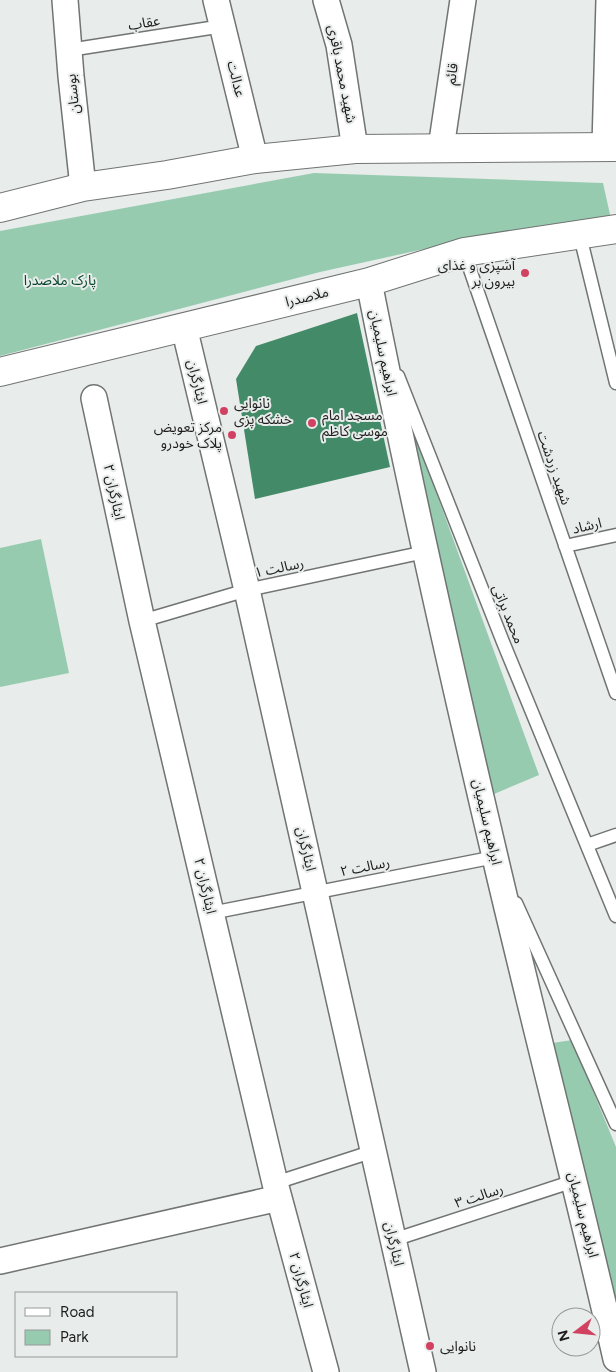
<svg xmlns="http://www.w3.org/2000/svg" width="616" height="1372" font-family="Figtree,'Noto Sans Arabic',sans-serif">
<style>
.green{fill:#97cbb0}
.building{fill:#438a69}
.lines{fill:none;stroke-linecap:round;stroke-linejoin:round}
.service-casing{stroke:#707472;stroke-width:15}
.minor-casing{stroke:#707472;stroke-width:28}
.tertiary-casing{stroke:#707472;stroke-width:30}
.service{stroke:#fff;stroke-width:12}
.minor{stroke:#fff;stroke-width:25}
.tertiary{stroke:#fff;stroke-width:28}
.poi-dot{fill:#d14161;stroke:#e8ecea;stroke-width:2}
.labels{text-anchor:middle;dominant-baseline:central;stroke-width:4;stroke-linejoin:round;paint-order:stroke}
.street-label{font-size:14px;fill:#1c1d1c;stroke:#e8ecea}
.poi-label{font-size:14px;fill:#1c1d1c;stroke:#e8ecea;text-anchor:start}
.park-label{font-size:14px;fill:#08452e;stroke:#e8ecea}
</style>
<rect width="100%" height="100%" fill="#e8ecea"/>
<!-- green -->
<path class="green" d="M314,173L603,183L611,219L474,238L320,272L0,356V231Z
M404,424L412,426L539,775L487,797Z
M41,539L69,673L0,687V548Z
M572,1040L616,1147V1307L546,1044Z"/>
<!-- building -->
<path class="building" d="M357,313L390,467L255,499L236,379L256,346Z"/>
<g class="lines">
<!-- service casing -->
<g class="service-casing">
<path id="service" d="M69,50L223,26
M580,236L616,383
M464,252L616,693
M398,376L503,642L616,916
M565,546L616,535
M142,621L247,590L425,552
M587,845L616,835
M516,903L616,1124
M211,913L495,857L497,862
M275,1183L374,1151
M393,1240L574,1181"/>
</g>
<!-- minor casing -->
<g class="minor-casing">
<path id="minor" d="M65,0L71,76L83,187
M216,0L255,159
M326,0L339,45L355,149
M605,146L609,0
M441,148L463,0
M369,282C407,474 450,666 495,857C534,1024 578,1191 616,1359
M184,327L247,590L423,1372
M94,398L142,621L275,1183L326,1372
M0,1261L279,1198"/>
</g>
<!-- tertiary casing -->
<g class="tertiary-casing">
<path id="tertiary" d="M0,208L83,187L167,175L255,159L355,149L616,147
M0,372L369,282L464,252L616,229"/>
</g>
<!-- service -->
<use href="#service" class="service"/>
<!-- minor -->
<use href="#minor" class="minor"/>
<!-- tertiary -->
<use href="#tertiary" class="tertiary"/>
</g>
<!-- markers -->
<g class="poi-dot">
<circle cx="525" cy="273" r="5"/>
<circle cx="224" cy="411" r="5"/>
<circle cx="312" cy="423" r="5"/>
<circle cx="232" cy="435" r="5"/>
<circle cx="430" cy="1346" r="5"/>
</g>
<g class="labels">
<!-- street labels -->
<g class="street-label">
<text transform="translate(144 23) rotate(-9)">عقاب</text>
<text transform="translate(342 74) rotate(79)">شهید محمد باقری</text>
<text transform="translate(452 74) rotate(-82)">قائم</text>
<text transform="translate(236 79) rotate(76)">عدالت</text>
<text transform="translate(73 94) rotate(-96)">بوستان</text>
<text transform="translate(307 297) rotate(-14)">ملاصدرا</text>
<text transform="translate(383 353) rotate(78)">ابراهیم سلیمیان</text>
<text transform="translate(197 382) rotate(76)">ایثارگران</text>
<text transform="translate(554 468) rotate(71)">شهید زردشت</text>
<text transform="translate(114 492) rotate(78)">ایثارگران ۲</text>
<text transform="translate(587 526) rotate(-13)">ارشاد</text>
<text transform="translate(279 568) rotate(-12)">رسالت ۱</text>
<text transform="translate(508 614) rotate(68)">محمد براتی</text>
<text transform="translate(487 822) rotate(77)">ابراهیم سلیمیان</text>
<text transform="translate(306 849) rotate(77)">ایثارگران</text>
<text transform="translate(365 867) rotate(-11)">رسالت ۲</text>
<text transform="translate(205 886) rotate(77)">ایثارگران ۲</text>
<text transform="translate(479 1196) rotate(-18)">رسالت ۳</text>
<text transform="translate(583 1215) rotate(76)">ابراهیم سلیمیان</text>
<text transform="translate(394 1244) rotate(77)">ایثارگران</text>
<text transform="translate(301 1280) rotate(75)">ایثارگران ۲</text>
</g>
<!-- poi labels -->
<g class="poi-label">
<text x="515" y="265" text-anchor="end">آشپزی و غذای<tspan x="515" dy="16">بیرون بر</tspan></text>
<text x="234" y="403">نانوایی<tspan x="234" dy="16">خشکه پزی</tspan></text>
<text x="322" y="415">مسجد امام<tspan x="322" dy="16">موسی کاظم</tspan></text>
<text x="222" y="427" text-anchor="end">مرکز تعویض<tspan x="222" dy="16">پلاک خودرو</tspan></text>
<text x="440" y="1346">نانوایی</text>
</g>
<!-- park labels -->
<g class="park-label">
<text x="60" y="280">پارک ملاصدرا</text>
</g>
</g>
<!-- legend -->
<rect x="15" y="1292" width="162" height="65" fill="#e8ecea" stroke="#969998"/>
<rect x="25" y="1308" width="25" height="8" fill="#ffffff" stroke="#969998"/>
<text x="60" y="1317" font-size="15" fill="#1c1d1c">Road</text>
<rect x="25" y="1330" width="25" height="15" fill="#97cbb0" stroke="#969998"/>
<text x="60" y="1342" font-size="15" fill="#1c1d1c">Park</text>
<!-- north arrow -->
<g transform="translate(576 1332) rotate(254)"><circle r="24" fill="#e8ecea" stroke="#969998"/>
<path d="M0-4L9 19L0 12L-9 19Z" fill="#d14161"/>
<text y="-8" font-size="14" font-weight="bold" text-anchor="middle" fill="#1c1d1c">N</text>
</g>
</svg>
